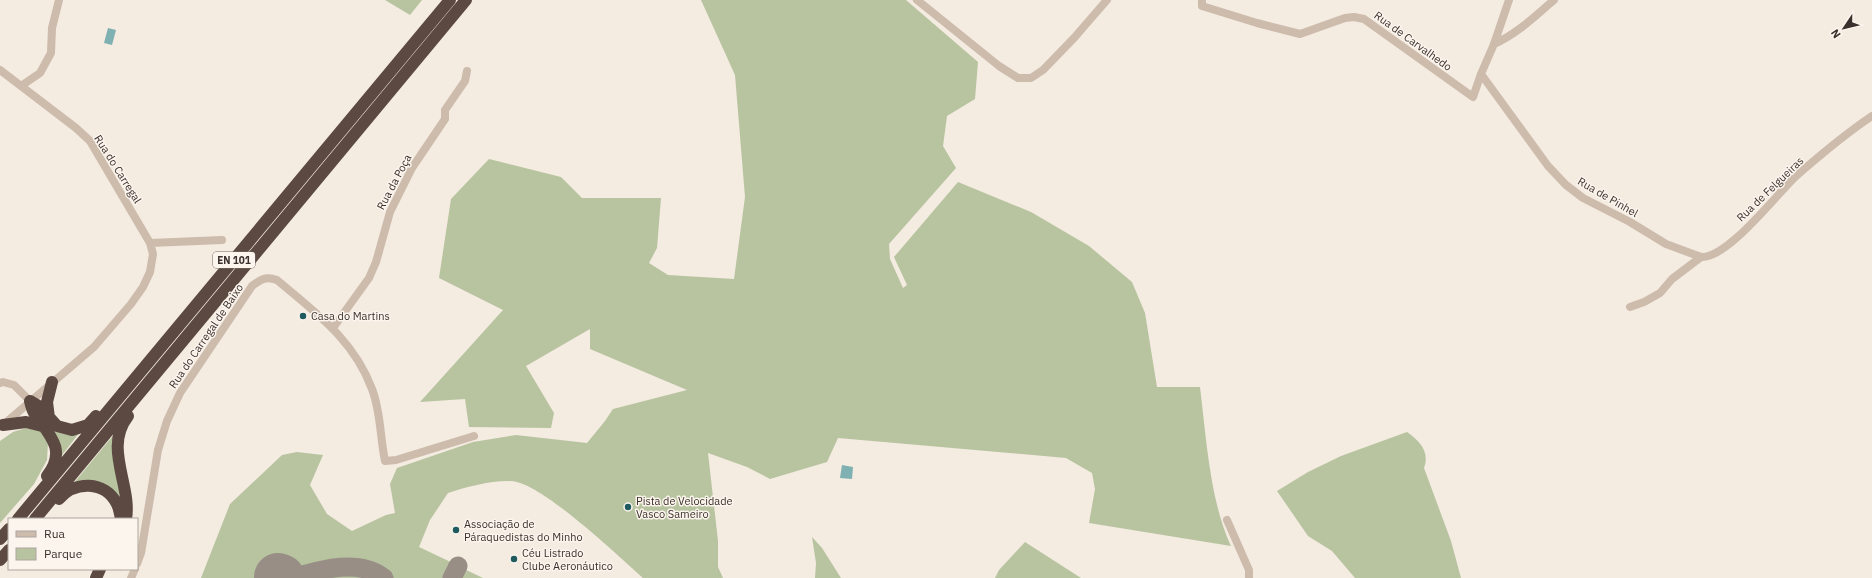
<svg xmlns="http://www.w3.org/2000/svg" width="1872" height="578" font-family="'IBM Plex Sans',sans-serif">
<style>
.green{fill:#b8c4a0}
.water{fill:#7fb0b2}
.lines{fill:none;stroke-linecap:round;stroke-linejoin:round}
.taxiway{stroke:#988e86;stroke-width:19}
.runway{stroke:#988e86;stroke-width:48}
.minor{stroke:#cdbbac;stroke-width:8}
.highway{stroke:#5c4a42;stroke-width:12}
.poi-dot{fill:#1f5a5e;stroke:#fbf5ee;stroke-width:1.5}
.labels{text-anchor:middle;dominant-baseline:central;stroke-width:3;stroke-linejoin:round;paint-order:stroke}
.shield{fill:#fbf5ee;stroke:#756b66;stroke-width:1}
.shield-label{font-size:10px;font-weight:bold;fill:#3b302b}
.street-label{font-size:11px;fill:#3b302b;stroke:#fbf5ee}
.poi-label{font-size:11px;fill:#3b302b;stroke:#fbf5ee;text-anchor:start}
</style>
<rect width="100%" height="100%" fill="#f4ebe1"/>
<!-- green -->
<path class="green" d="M385,0H422L410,15Z
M701,0H906L978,62L975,99L947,116L943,146L956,168L889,244L890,259L903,288L907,285L894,257L958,182L1031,212L1089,246L1132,282L1145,313L1157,387H1200C1206,436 1210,502 1231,546L1089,523L1095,489L1092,473L1066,458L838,438L827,462L770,479L747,467L708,453L718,541V567L723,578H643C618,556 541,482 511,481C493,480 465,487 448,493L430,520L419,547L455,564L447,578H389L386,573L360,562L303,567L283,565L277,578H201L230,504L282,455L297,452L323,455L310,485L327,514L352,531L386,515L395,513L390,484L397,468L473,442L516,435L587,443L605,421L613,409L687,390L590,349V329L526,366L554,413L551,428L469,427L465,399L420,402L503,310L439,278L451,199L489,159L561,177L582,198H661L657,248L649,263L668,275L734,279L745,197L735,75Z
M39,413C53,427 60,440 80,432L59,459Z
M26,428L40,431L48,442L47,460L34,484L0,523V441L13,432Z
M116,432L120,501L73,484Z
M1407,432C1420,441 1430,452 1424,468L1451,541L1461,578H1355L1332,551L1308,536L1277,491L1308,472L1341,456Z
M812,537L822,548L841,578H815L816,563Z
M1025,542L1081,578H995L999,570Z
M462,568L483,578H457Z
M355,570L375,578H324L329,573Z"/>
<!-- water -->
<path class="water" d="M108,28L116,30L112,45L104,43Z
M842,465L853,467L852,479L840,478Z"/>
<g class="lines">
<!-- taxiway -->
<path class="taxiway" d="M292,578C320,570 358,558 384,578
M452,578L458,566"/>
<!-- runway -->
<path class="runway" d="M278,577L281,578"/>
<!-- minor -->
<path class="minor" d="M917,0L999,66L1018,78H1031L1043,70L1074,38L1107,0
M1202,0V6L1257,23L1300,34L1345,18L1354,17L1364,19L1473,97L1481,74L1494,44L1509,0
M1494,44C1517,34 1535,16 1554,0
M0,70L76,128L90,141L150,243L153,254L150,272L143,287L131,304L94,347L3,425
M1481,74L1548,166L1566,185L1583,198L1630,222L1666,244L1701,257C1727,259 1776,195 1795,177C1819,156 1845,134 1872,116
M21,86L40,73L51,53L52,28L59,0
M150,243L222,240
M1630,307L1644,302L1660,293L1672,279L1701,257
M333,328L369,278L376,262L390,212L412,168L445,119V110L465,81L467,71
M0,383L3,382L14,385L30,401
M1227,520L1249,570V578
M137,564L141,553L158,450L167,421L180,393L252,286C261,279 266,276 277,280C316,313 354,340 372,389C381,412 380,438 385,461L396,460L474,436
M131,578L135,569"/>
<!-- highway -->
<path class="highway" d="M30,401C31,406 33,412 36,416C50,435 67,451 47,476
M30,401L40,407L57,426L72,430L88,425L96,416
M49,418L47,402L52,382
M3,425L26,422L46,427
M59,499C74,481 105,480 117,504C119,508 120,514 121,519
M18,519L450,0
M35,519L466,0
M126,519C132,485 103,448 128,416
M0,539L9,529
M0,560L9,550
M96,578L100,569"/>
</g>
<!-- markers -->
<g class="poi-dot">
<circle cx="303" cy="316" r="4"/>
<circle cx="628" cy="507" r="4"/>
<circle cx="456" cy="530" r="4"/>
<circle cx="514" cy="559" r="4"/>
</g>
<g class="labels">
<!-- shield labels -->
<rect class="shield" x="213" y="252" width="42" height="16" rx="3"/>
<g class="shield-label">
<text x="234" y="260">EN 101</text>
</g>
<!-- street labels -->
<g class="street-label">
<text transform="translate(1413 41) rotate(36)">Rua de Carvalhedo</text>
<text transform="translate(118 169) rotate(58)">Rua do Carregal</text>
<text transform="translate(394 182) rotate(-62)">Rua da Poça</text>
<text transform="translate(1770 189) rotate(-44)">Rua de Felgueiras</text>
<text transform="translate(1608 197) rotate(30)">Rua de Pinhel</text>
<text transform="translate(206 336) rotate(-56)">Rua do Carregal de Baixo</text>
</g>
<!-- poi labels -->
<g class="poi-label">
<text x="311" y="316">Casa do Martins</text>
<text x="636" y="501">Pista de Velocidade<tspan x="636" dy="13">Vasco Sameiro</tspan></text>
<text x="464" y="524">Associação de<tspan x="464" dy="13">Páraquedistas do Minho</tspan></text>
<text x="522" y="553">Céu Listrado<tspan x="522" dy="13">Clube Aeronáutico</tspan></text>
</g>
</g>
<!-- legend -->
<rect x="8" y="518" width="130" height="52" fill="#fbf5ee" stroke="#aea6a0"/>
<rect x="16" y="531" width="20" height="6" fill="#cdbbac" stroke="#aea6a0"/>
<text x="44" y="538" font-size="12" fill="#3b302b">Rua</text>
<rect x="16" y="548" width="20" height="12" fill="#b8c4a0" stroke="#aea6a0"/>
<text x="44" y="558" font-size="12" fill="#3b302b">Parque</text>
<!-- north arrow -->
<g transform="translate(1844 28) rotate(235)" stroke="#fbf5ee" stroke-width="3" paint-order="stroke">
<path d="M0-3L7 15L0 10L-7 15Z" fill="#3b302b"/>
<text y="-6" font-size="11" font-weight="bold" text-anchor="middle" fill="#3b302b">N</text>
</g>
</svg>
